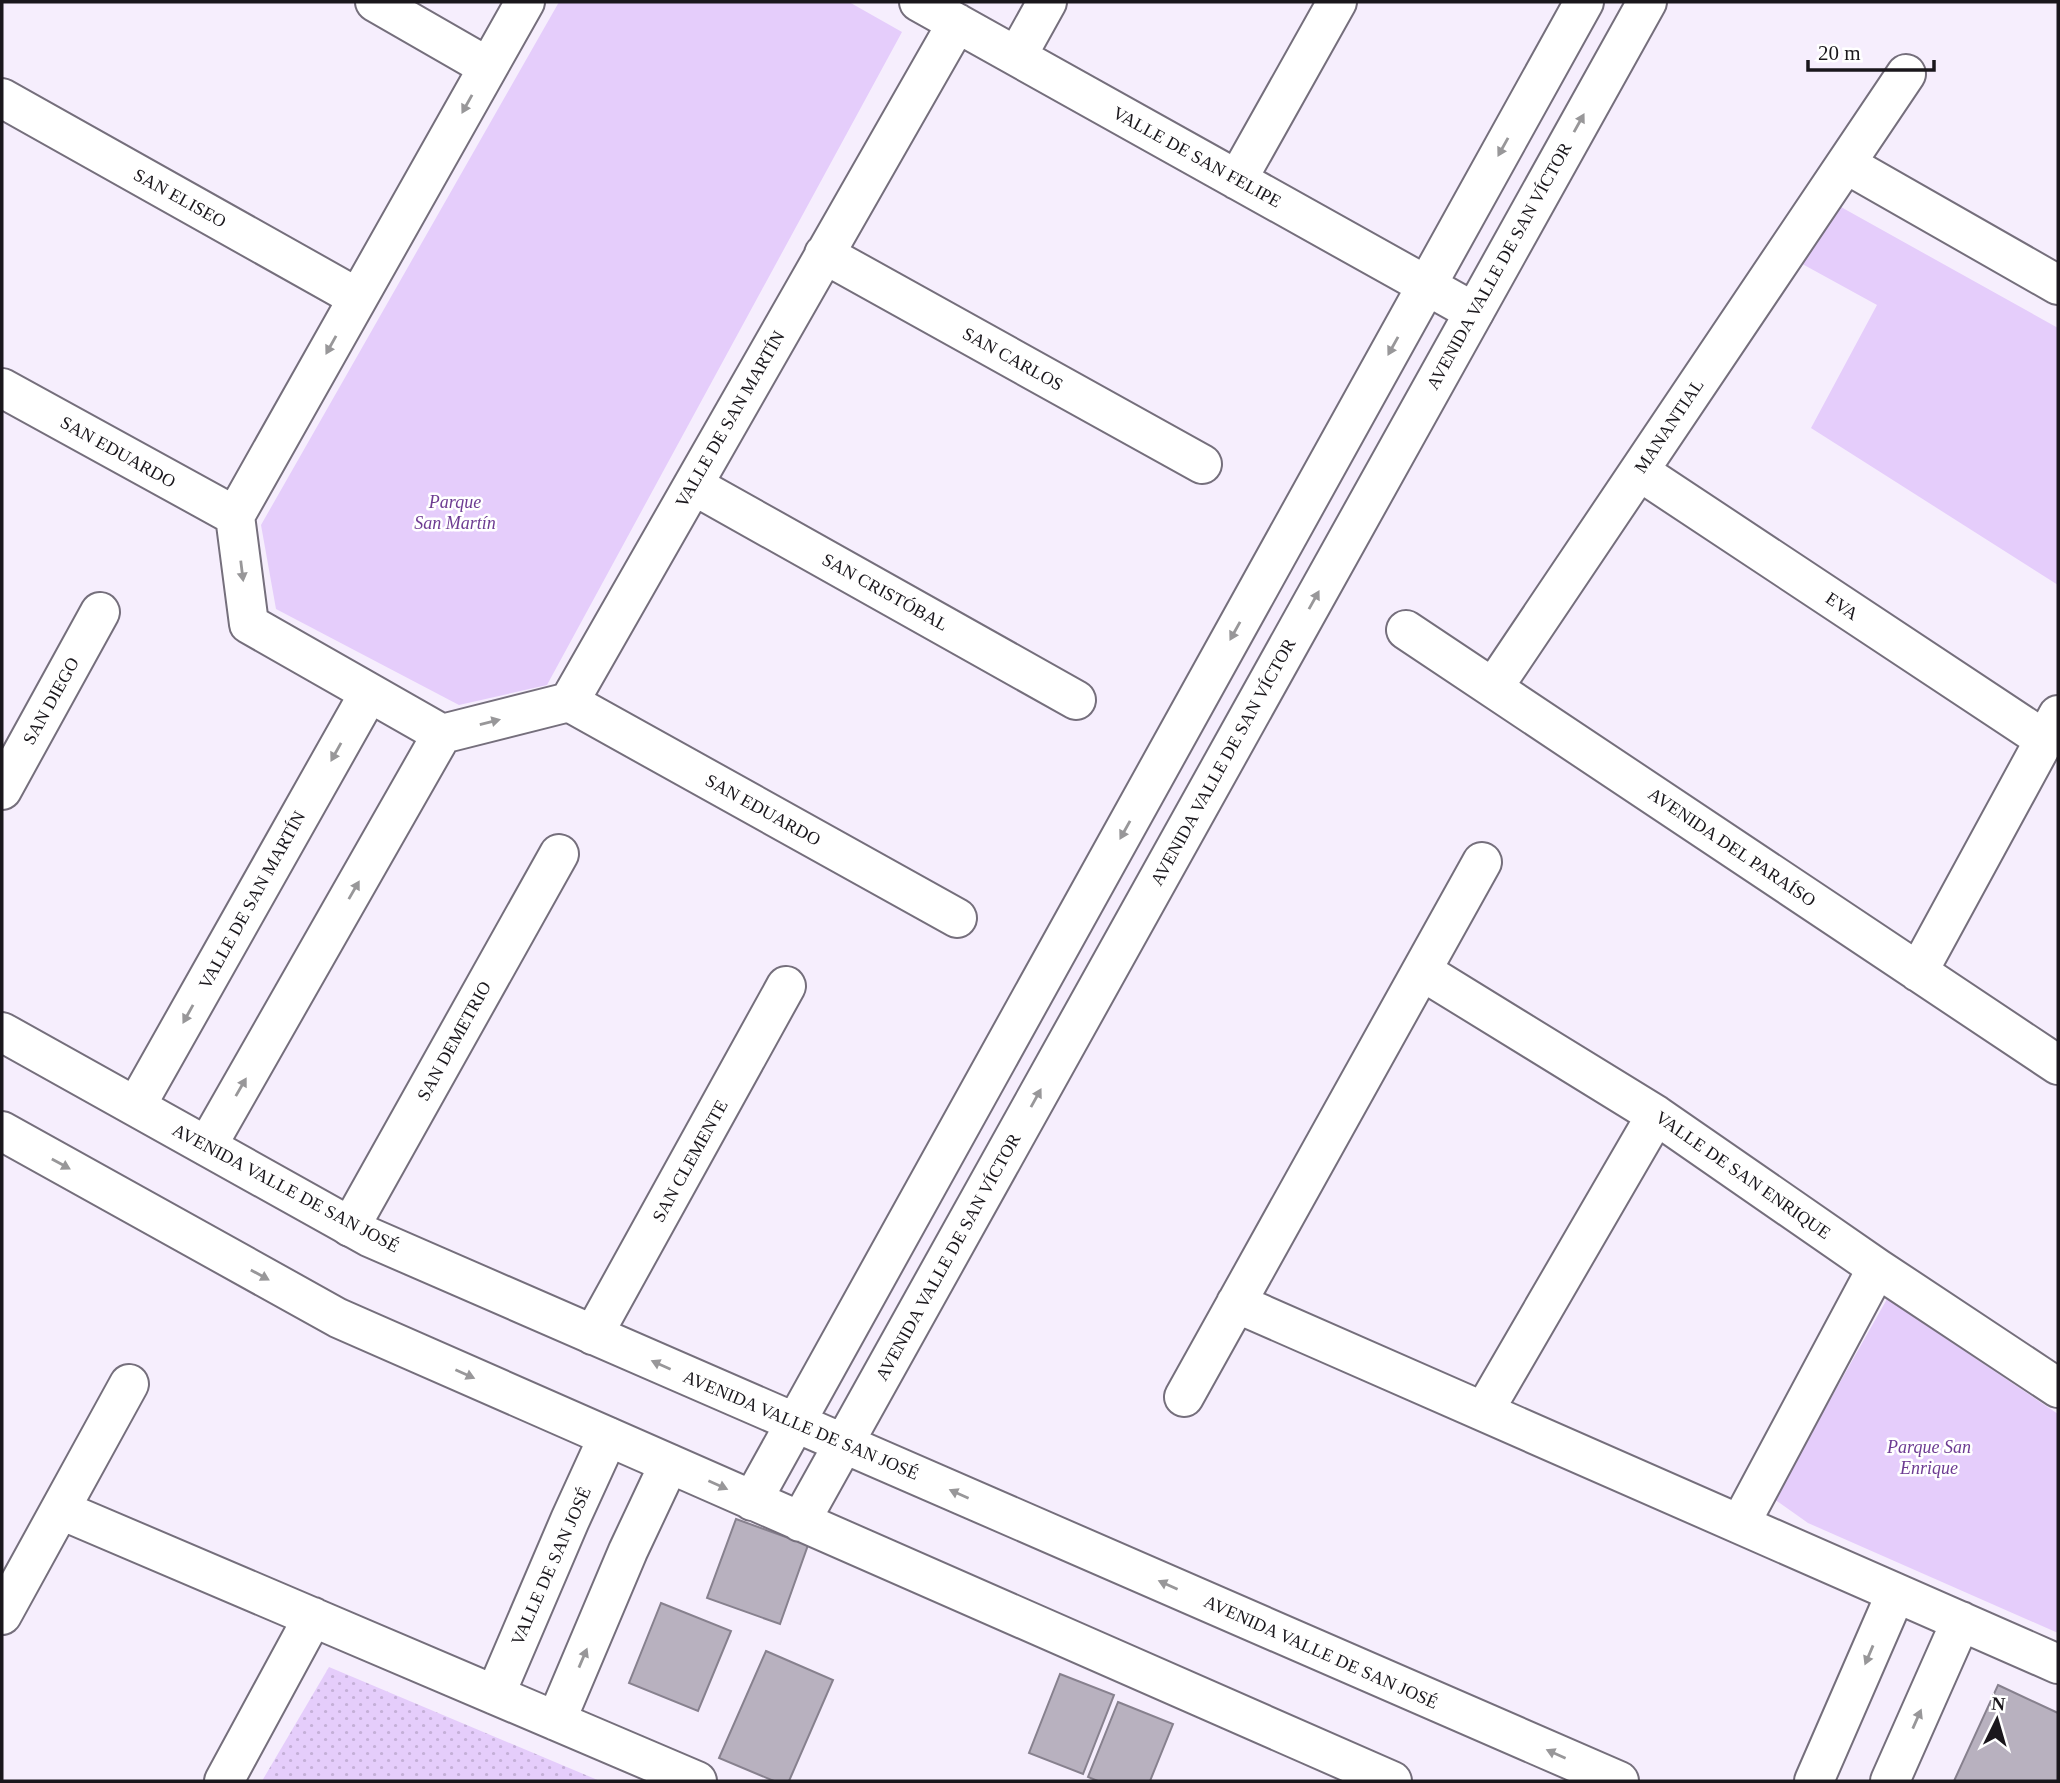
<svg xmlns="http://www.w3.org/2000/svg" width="2060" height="1783" font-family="Georgia,serif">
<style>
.grass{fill:url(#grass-dots)}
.green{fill:#e5cdfb}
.building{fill:#b8b1bf;stroke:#87818e;stroke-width:2}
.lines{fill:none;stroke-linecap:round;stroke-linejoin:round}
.street-casing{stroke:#756f7c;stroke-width:42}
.secondary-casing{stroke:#756f7c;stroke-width:42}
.street{stroke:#fff;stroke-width:38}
.secondary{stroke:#fff;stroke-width:38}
.oneway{fill:#989799}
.labels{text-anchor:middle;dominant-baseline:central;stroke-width:5;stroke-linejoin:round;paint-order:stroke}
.street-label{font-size:18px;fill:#1a171c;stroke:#fff}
.park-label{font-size:18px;font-style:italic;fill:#6d3b92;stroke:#fff}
</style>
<defs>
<pattern id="grass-dots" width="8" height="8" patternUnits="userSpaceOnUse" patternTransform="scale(1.75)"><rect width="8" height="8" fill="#e5cdfb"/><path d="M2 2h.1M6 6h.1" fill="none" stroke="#c4afd7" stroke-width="1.8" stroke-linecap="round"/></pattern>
</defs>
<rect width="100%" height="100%" fill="#f6eefd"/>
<!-- grass -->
<path class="grass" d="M329,1667L600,1781H262Z"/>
<!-- green -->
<path class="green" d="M559,2H849L902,32L547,685L459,705L276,609L261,525Z
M1832,202L2058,328V585L1811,428L1877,305L1795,260Z
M1887,1299L2058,1414V1633L1808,1523L1774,1499Z"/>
<!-- building -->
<path class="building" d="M736,1519L808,1545L780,1624L707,1598Z
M661,1603L731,1631L698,1711L629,1683Z
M766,1651L833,1680L789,1781H774L719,1758Z
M1060,1674L1114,1695L1083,1774L1029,1753Z
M1998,1685L2058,1713V1781H1954Z
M1118,1702L1173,1724L1150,1781H1098L1088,1777Z"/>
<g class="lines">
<!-- street casing -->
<g class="street-casing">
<path id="street" d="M375,2L488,67
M525,2L235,516L249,624L442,734L569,702L957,23
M919,2L1474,312
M1017,56L1047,2
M2,98L358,298
M1846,164L2058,285
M1237,180L1337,2
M824,254L1202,464
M2,388L235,516
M1639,471L2045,740
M693,485L1076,700
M1406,630L2058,1065
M1493,688L1906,74
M569,702L957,918
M2,790L100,612
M1422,971L1656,1115L1877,1268L2058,1388
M1918,972L2058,715
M136,1106L369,693
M207,1146L442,734
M350,1227L559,854
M1236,1303L2058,1664
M593,1335L786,986
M1184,1397L1482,862
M1484,1411L1656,1115
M61,1510L697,1781
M1740,1524L1877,1268
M2,1615L129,1384
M495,1695L570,1520L608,1437
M556,1721L628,1551L669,1464
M224,1781L313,1617
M1814,1781L1896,1593
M1890,1781L1961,1621"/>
</g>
<!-- secondary casing -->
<g class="secondary-casing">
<path id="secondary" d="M2,1032L369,1237L1619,1781
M2,1131L338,1318L1392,1781
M752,1501L1584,2
M800,1522L1647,2"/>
</g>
<!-- street -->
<use href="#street" class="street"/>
<!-- secondary -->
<use href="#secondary" class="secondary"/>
</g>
<!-- one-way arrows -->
<defs><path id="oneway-solid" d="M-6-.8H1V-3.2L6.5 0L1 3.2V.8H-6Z" transform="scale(1.75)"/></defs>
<g class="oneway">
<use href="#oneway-solid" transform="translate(467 104) rotate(119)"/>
<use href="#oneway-solid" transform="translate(1579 123) rotate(-61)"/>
<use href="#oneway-solid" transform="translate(1503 147) rotate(119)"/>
<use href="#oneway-solid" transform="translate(331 345) rotate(119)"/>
<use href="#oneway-solid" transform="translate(1393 346) rotate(119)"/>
<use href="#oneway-solid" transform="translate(242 571) rotate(83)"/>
<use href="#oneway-solid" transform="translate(1314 600) rotate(-61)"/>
<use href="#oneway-solid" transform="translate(1235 631) rotate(119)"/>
<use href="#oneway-solid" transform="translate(490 722) rotate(-14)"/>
<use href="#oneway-solid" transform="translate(336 752) rotate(119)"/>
<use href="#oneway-solid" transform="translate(1125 830) rotate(119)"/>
<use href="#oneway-solid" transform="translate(354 890) rotate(-60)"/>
<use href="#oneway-solid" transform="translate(188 1014) rotate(119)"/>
<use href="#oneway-solid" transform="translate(241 1087) rotate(-60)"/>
<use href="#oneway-solid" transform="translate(1036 1098) rotate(-61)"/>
<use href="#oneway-solid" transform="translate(61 1164) rotate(29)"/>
<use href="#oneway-solid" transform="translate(260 1275) rotate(29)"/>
<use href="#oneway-solid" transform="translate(661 1365) rotate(-156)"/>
<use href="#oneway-solid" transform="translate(465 1374) rotate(24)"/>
<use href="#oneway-solid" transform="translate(718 1485) rotate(24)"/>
<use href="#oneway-solid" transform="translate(959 1494) rotate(-156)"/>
<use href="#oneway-solid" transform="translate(1168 1585) rotate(-156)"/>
<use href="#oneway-solid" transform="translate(1869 1655) rotate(113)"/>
<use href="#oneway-solid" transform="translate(583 1658) rotate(-67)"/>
<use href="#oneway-solid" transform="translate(1917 1719) rotate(-66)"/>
<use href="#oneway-solid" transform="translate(1556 1754) rotate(-156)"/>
</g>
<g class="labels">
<!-- street labels -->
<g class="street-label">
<text transform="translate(1197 157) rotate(29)">VALLE DE SAN FELIPE</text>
<text transform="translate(180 198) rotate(29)">SAN ELISEO</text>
<text transform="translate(1499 266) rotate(-61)">AVENIDA VALLE DE SAN VÍCTOR</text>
<text transform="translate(1013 359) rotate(29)">SAN CARLOS</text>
<text transform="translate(730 419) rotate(-60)">VALLE DE SAN MARTÍN</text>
<text transform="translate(1669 426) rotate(-56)">MANANTIAL</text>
<text transform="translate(118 452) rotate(29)">SAN EDUARDO</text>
<text transform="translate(885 592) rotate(29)">SAN CRISTÓBAL</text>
<text transform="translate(1842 606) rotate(34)">EVA</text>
<text transform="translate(51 701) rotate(-61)">SAN DIEGO</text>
<text transform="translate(1223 762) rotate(-61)">AVENIDA VALLE DE SAN VÍCTOR</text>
<text transform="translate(763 810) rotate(29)">SAN EDUARDO</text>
<text transform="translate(1732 847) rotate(34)">AVENIDA DEL PARAÍSO</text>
<text transform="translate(252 900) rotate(-61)">VALLE DE SAN MARTÍN</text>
<text transform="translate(454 1041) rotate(-61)">SAN DEMETRIO</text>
<text transform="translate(690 1161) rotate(-61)">SAN CLEMENTE</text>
<text transform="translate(1743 1175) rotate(35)">VALLE DE SAN ENRIQUE</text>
<text transform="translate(286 1188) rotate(28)">AVENIDA VALLE DE SAN JOSÉ</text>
<text transform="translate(948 1257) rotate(-61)">AVENIDA VALLE DE SAN VÍCTOR</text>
<text transform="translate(801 1425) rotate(23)">AVENIDA VALLE DE SAN JOSÉ</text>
<text transform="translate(551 1566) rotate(-66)">VALLE DE SAN JOSÉ</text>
<text transform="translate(1321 1652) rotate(24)">AVENIDA VALLE DE SAN JOSÉ</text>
</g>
<!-- park labels -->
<g class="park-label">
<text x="455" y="502">Parque<tspan x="455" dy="21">San Martín</tspan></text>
<text x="1929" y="1447">Parque San<tspan x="1929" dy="21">Enrique</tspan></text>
</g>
</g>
<!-- border -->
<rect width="2060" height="1783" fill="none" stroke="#1a171c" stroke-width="7"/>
<!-- north arrow -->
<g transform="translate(1997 1720) rotate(5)" stroke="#ffffff" stroke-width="5" paint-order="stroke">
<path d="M0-5L12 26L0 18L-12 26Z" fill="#1a171c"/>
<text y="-10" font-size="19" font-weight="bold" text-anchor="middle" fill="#1a171c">N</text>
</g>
<!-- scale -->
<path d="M1808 60v10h126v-10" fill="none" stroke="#1a171c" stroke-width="3.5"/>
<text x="1818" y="60" font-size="21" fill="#1a171c" stroke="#ffffff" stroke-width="5" paint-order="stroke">20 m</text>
</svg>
